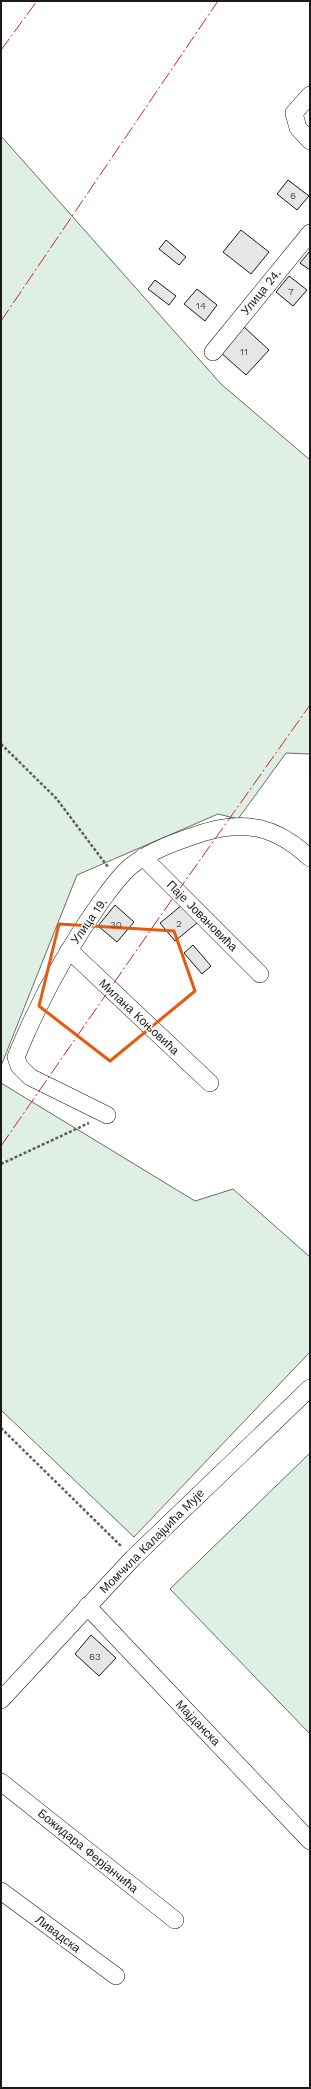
<svg xmlns="http://www.w3.org/2000/svg" width="311" height="2089" font-family="'Work Sans',sans-serif">
<style>
.green{fill:#e0efe3;stroke:#6a6a6a}
.building{fill:#e6e6e6;stroke:#1a1a1a}
.lines{fill:none;stroke-linecap:round;stroke-linejoin:round}
.minor-casing{stroke:#1a1a1a;stroke-width:18}
.path{stroke:#5f5f5f;stroke-width:2.5;stroke-dasharray:3 2;stroke-linecap:butt}
.minor{stroke:#fff;stroke-width:17}
.power{stroke:#c62828;stroke-width:1;stroke-dasharray:14 3 2 3;stroke-linecap:butt}
.marked{fill:none;stroke:#e8590c;stroke-width:3;stroke-linejoin:round}
.labels{text-anchor:middle;dominant-baseline:central;stroke-width:3;stroke-linejoin:round;paint-order:stroke}
.number-label{font-size:10px;fill:#4d4d4d}
.street-label{font-size:12px;fill:#1a1a1a;stroke:#fff}
</style>
<rect width="100%" height="100%" fill="#fff"/>
<!-- green -->
<path class="green" d="M1,136L221,384L310,460V754L286,753L238,819L218,814L77,875L1,1066Z
M1,1083L195,1201L233,1189L310,1257V1352L134,1537L1,1410Z
M310,1453V1734L170,1589Z"/>
<!-- building -->
<path class="building" d="M288,180L309,196L297,210L277,194Z
M241,230L269,252L251,274L223,252Z
M166,240L186,257L179,265L159,249Z
M310,251V270L300,263Z
M289,276L307,290L293,306L276,292Z
M155,280L176,296L169,305L148,289Z
M197,289L217,305L205,321L184,304Z
M243,326L269,350L246,375L220,352Z
M115,905L134,922L117,942L98,926Z
M182,905L197,923L175,941L160,923Z
M193,945L211,966L202,974L184,953Z
M91,1635L116,1658L99,1676L75,1654Z"/>
<g class="lines">
<!-- minor casing -->
<g class="minor-casing">
<path id="minor" d="M310,95L294,113L298,128L310,141
M213,352L310,233
M143,857L260,974
M69,950L210,1083
M107,1115L30,1077L19,1066L16,1057C38,1003 66,951 100,903C109,891 119,876 131,866C151,850 178,841 202,833C245,819 277,827 310,858
M87,1606L310,1841
M1,1700L133,1558L310,1388
M1,1782L175,1920
M1,1891L116,1976"/>
</g>
<!-- path -->
<path class="path" d="M1,744L56,798L108,867
M1,1164L89,1123
M1,1428L122,1547"/>
<!-- minor -->
<use href="#minor" class="minor"/>
<!-- power -->
<path class="power" d="M1,50L37,1
M1,321L218,1
M1,1146L161,915L310,705"/>
</g>
<!-- marked area -->
<path class="marked" d="M59,924L174,931L195,991L110,1061L39,1006Z"/>
<g class="labels">
<!-- number labels -->
<g class="number-label">
<text x="293" y="195">6</text>
<text x="291" y="291">7</text>
<text x="201" y="305">14</text>
<text x="244" y="351">11</text>
<text x="179" y="923">2</text>
<text x="116" y="924">30</text>
<text x="95" y="1656">63</text>
</g>
<!-- street labels -->
<g class="street-label">
<text transform="translate(261 292) rotate(-51)">Улица 24.</text>
<text transform="translate(202 916) rotate(45)">Паје Јовановића</text>
<text transform="translate(89 921) rotate(-55)">Улица 19.</text>
<text transform="translate(139 1017) rotate(43)">Милана Коњовића</text>
<text transform="translate(152 1541) rotate(-45)">Момчила Калајџића Мује</text>
<text transform="translate(198 1723) rotate(46)">Мајданска</text>
<text transform="translate(88 1851) rotate(39)">Божидара Ферјанчића</text>
<text transform="translate(58 1934) rotate(37)">Ливадска</text>
</g>
</g>
<!-- border -->
<rect width="311" height="2089" fill="none" stroke="#1a1a1a" stroke-width="4"/>
</svg>
